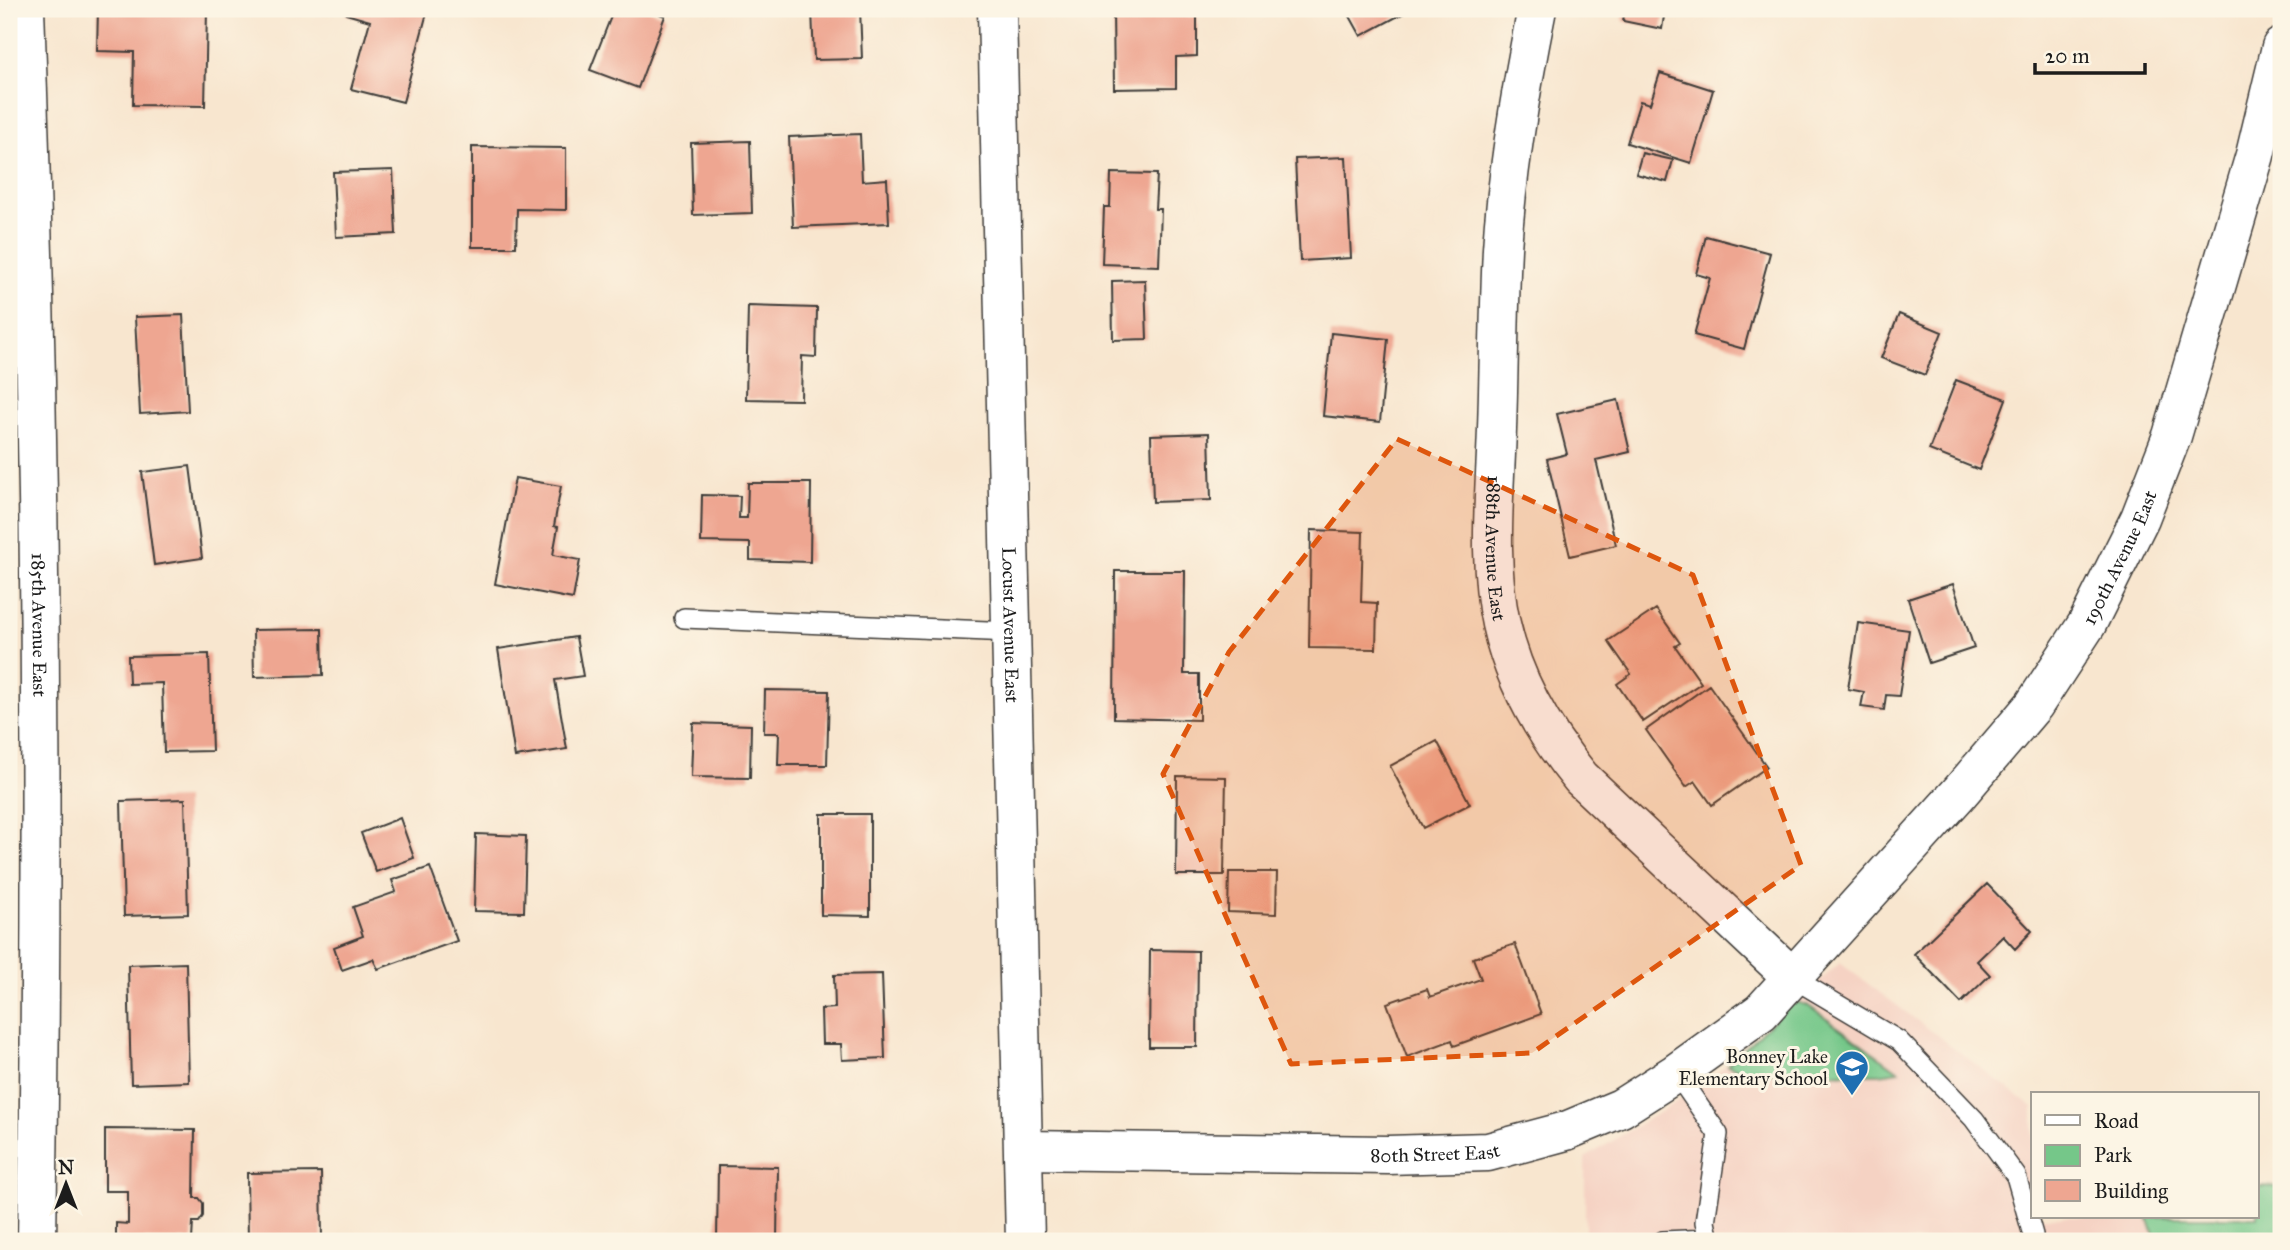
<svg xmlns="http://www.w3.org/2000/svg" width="2290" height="1250" font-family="'IM FELL Great Primer',serif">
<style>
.built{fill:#f5d2c3}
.green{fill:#75c789;stroke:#487252;stroke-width:2}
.building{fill:#eea691}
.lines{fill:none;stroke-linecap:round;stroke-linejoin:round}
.service-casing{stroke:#3d3a37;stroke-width:22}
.minor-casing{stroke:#3d3a37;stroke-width:41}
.tertiary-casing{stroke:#3d3a37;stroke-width:41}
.service{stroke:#fff;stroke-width:19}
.minor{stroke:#fff;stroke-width:38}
.tertiary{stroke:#fff;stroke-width:38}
.marked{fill:#de560d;fill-opacity:0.2;stroke:#de560d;stroke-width:5;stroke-dasharray:14 9;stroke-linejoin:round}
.labels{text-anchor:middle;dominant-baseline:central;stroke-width:6;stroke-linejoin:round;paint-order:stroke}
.street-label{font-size:19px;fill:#1c1c1c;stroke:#fcf5e5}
.poi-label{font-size:19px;fill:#1c1c1c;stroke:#fcf5e5;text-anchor:end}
</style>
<rect width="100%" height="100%" fill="#fcf5e5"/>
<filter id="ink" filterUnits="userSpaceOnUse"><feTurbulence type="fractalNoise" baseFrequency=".0143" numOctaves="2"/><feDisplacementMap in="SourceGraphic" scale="14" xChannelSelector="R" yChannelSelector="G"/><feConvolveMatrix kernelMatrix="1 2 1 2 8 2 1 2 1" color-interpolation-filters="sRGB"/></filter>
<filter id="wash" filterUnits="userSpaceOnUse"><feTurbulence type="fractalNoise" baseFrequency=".00686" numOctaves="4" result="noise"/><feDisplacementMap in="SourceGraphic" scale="28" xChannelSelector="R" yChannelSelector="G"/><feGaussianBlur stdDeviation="1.57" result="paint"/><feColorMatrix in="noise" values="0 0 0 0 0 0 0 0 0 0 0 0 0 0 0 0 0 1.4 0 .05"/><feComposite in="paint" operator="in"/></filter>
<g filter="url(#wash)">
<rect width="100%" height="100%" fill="#f8e6cf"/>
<!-- built -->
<path class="built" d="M1840,963L2033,1107V1217H2148L2156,1241H1585V1158L1702,1086Z"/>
<!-- green -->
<path class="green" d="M1797,1002L1807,1005L1899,1071L1879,1074L1747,1072L1727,1065L1787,1007Z
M2257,1186L2281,1187V1241H2156L2148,1217H2257Z"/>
<g id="blocks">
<!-- building -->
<path class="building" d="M98,9H207L205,106L133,105L134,52L97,51Z
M347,9H428L403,102L351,89L370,21L346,14Z
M614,9H647L665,16L638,88L590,70Z
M812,9H860L862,59L814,60Z
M1113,9H1176V16H1197V56L1176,57V88L1114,89Z
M1346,9H1402L1404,13L1361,36Z
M1625,9H1701L1699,16L1665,10L1662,29L1623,21Z
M1660,73L1713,90L1691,163L1627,143L1640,101L1650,104Z
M860,134L862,181L887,179L889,223L793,227L789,137Z
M750,141L752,213L693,215L691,143Z
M472,147L566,148V210L517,209L516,247H472Z
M1642,153L1673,160L1667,182L1636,174Z
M1346,157L1351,258L1300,261L1295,159Z
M393,170L396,234L336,237L333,172Z
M1111,173L1157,174L1155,209H1161L1159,266L1102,264L1104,207H1110Z
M1706,236L1770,253L1744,349L1694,335L1710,278L1696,274Z
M1145,280L1147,339L1113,340L1112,281Z
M748,306L817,308L816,357L802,356L801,400L746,399Z
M1899,314L1942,332L1925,375L1881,358Z
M183,315L188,411L140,414L135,317Z
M1331,333L1388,339L1380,422L1323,416Z
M1956,380L2006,399L1979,470L1929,450Z
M1618,400L1630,452L1596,460L1616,545L1570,556L1547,459L1567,454L1557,414Z
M1209,433L1211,500L1153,502L1151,435Z
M190,466L202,558L154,565L142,472Z
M515,478L561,486L554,526L558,527L553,555L580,560L573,599L495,584Z
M748,483H811L810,562L750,560V543L701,542L702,495L740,496L739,518H747Z
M1311,530L1363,532L1361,602L1377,603L1376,649L1309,648Z
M1115,571H1185L1184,674H1199V720L1114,718Z
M1953,584L1974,648L1929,663L1908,599Z
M1656,609L1680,643L1675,646L1701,683L1643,722L1617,684L1631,674L1608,641Z
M1858,623L1909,630L1899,696L1886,695L1884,710L1861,707L1864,692L1848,689Z
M322,629L323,675L254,677L253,630Z
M576,637L583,676L555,680L567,749L515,757L498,649Z
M209,654L212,751L164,752L162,683L129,684L128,656Z
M1709,685L1767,767L1712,805L1695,781L1686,787L1646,730Z
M765,690L829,691L827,765H778L779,733H764Z
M693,723L751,725L750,778L691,777Z
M1437,741L1470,804L1423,828L1390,766Z
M1177,776L1226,777L1224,875H1176Z
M185,799L188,914L124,916L121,801Z
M821,814H870V916L821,915Z
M400,818L414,858L376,872L361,833Z
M476,834L526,836L524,912L474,911Z
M430,867L457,941L378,969L373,959L342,970L334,947L363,936L353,907L396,892L392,880Z
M1229,872H1277L1276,914L1228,912Z
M1987,884L2032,931L2015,949L2003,936L1977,961L1990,975L1961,1003L1914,954Z
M1515,944L1541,1014L1454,1046L1452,1040L1407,1057L1387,1003L1427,989L1430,997L1481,979L1473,958Z
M1150,950L1198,951L1197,1047H1149Z
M186,963L189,1082L131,1084L128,965Z
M882,974L885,1058L842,1060L841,1044H822L821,1009L835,1008L834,975Z
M105,1129L195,1130L194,1198H199L203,1203V1216L199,1222H193L192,1240L116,1239V1223L128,1224V1191H105Z
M718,1166L778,1167L777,1241H717Z
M321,1172L322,1241H248L247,1173Z"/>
</g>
</g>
<g filter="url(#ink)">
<use href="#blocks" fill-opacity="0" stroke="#3d3a37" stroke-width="2"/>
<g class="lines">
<!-- service casing -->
<g class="service-casing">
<path id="service" d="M684,618L1011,632
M1793,978L1899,1041L1974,1119L2016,1176L2033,1235L2032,1241
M1676,1073L1718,1134L1705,1222L1709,1241
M1663,1241L1708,1239"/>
</g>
<!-- minor casing -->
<g class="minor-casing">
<g id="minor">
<path id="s1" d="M25,9C41,419 44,831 37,1241"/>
<path id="s2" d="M1537,9C1521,88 1507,169 1502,249C1499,309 1499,369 1497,429C1495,494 1487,561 1501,624C1514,682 1544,733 1581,778L1793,978"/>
<path id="s3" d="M1024,1150L1388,1155L1488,1152L1566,1131L1621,1108L1676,1073L1761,1012L1960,792L2034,705L2087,624L2140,518L2172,436L2255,155L2281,47"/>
</g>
</g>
<!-- tertiary casing -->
<g class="tertiary-casing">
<g id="tertiary">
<path id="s4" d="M997,9L1025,1241"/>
</g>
</g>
<!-- service -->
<use href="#service" class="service"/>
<!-- minor -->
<use href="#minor" class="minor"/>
<!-- tertiary -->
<use href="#tertiary" class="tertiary"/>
</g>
</g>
<!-- marked area -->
<path class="marked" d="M1397,439L1693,575L1801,865L1532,1053L1291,1064L1163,774L1229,652Z"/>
<!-- icons -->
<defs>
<g id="school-pin" transform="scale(1.75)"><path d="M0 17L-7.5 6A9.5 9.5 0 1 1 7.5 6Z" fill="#1f6fb2" stroke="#fcf5e5"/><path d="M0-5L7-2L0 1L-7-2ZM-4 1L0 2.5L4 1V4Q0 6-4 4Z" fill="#fff"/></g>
</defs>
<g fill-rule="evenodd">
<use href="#school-pin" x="1852" y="1067"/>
</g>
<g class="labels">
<!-- street labels -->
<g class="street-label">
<text stroke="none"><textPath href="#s2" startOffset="542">188th Avenue East</textPath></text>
<text stroke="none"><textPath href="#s3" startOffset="1356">190th Avenue East</textPath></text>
<text stroke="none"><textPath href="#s1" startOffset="616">185th Avenue East</textPath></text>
<text stroke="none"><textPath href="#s4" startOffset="616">Locust Avenue East</textPath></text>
<text stroke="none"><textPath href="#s3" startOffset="411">80th Street East</textPath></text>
</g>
<!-- poi labels -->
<g class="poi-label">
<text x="1828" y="1056">Bonney Lake<tspan x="1828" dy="22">Elementary School</tspan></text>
</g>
</g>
<!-- margin -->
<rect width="2290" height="1250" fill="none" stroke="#fcf5e5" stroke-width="35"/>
<!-- legend -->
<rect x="2031" y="1092" width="228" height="126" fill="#fcf5e5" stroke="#a29e95" stroke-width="2"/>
<rect x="2045" y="1115" width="35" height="10" fill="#ffffff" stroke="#a29e95" stroke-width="2"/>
<text x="2094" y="1128" font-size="21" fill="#1c1c1c">Road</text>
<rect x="2045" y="1145" width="35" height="21" fill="#75c789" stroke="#a29e95" stroke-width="2"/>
<text x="2094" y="1162" font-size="21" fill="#1c1c1c">Park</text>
<rect x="2045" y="1180" width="35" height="21" fill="#eea691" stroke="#a29e95" stroke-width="2"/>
<text x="2094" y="1198" font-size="21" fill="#1c1c1c">Building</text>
<!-- north arrow -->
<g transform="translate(66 1184)" stroke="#fcf5e5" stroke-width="5" paint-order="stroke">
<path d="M0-5L12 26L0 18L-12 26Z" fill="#1c1c1c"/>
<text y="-10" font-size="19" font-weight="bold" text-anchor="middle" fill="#1c1c1c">N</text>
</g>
<!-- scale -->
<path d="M2035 63v10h110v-10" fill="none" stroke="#1c1c1c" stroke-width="3.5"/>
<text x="2045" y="63" font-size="21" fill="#1c1c1c" stroke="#fcf5e5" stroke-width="5" paint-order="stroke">20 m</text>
</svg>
